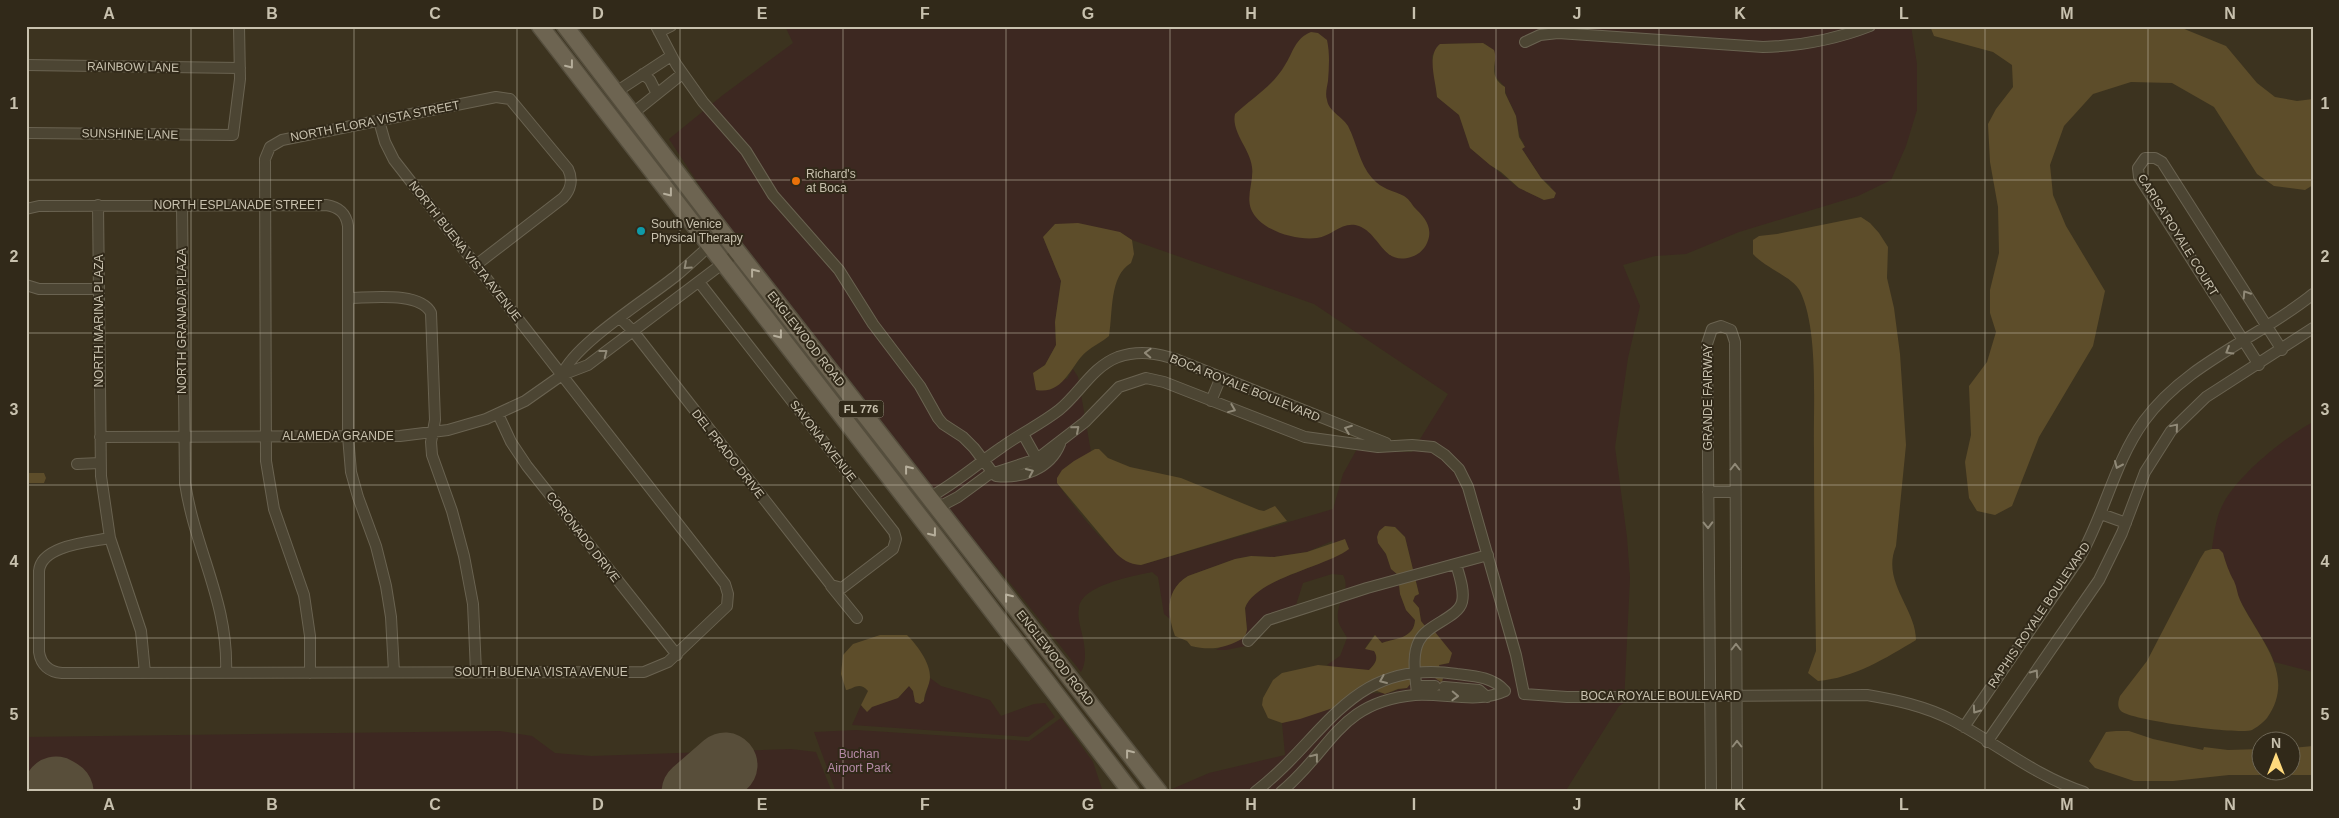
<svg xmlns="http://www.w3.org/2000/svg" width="2339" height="818" font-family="Helvetica,sans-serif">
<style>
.green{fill:#3d2821;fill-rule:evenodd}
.water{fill:#5d4d2a}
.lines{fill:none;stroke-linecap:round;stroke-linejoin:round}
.runway{stroke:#584e3a;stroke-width:65}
.street-casing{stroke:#6a6351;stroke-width:12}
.primary-casing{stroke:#554e3d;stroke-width:19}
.street{stroke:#4c4533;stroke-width:10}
.primary{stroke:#6d6451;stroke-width:16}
.oneway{stroke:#b6ae9b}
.oneway2{stroke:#908977}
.grid{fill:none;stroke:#c8c1ae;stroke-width:1;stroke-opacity:0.55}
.food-dot{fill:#e8710a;stroke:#312919;stroke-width:2}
.culture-dot{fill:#0f9aa8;stroke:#312919;stroke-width:2}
.labels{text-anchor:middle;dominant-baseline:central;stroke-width:4;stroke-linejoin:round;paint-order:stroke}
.shield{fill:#312919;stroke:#9b9381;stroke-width:1}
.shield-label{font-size:11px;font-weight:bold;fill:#c8c1ae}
.street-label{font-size:12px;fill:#c8c1ae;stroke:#312919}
.poi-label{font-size:12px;fill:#c8c1ae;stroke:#312919;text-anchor:start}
.park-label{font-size:12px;fill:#b58aa6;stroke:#312919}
.neatline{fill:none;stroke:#c8c1ae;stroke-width:2}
.grid-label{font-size:16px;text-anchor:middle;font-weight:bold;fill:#c8c1ae}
</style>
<rect width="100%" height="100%" fill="#3c331f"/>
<!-- green -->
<path class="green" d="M785,26H1769L1770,31L1773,26H1911L1917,64V110L1906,146L1891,180L1858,196L1739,232L1686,254L1655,256L1623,265L1640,306L1628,358L1615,447L1627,537L1630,578L1624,703L1619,706L1565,792H1174L1172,789L1209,773L1285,755L1282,723L1339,706L1346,697C1360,694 1372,693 1387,693C1393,693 1399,688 1407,688L1413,676L1443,678L1439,665L1449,663L1421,621L1419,608L1413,601L1414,596L1419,594L1405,537L1395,527L1378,543L1386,554L1391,569L1398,575L1400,594L1406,610L1415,620C1414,638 1397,638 1382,643L1374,635L1365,648L1374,651C1379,659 1375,664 1369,670L1342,669L1327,665L1340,656L1347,638C1345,633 1339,626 1338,620C1335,603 1352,591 1343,575L1332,574L1303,583L1296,605L1246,646L1226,650H1216L1247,630C1247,622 1243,610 1247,603C1261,579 1315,570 1337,554L1332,541L1307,552L1274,557L1251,556L1235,559L1188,576C1172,586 1167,601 1170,619L1164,614L1158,577L1152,572C1134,576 1081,585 1079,608C1077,617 1081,629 1083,638C1085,650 1087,661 1081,672L1016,590L940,501L734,238L669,139L723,95L793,43ZM1483,43L1487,45L1494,56L1496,77L1505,87C1505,98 1513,106 1516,116C1519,126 1517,135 1524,143L1522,149L1541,178L1551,186L1544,200L1517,187L1470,148L1459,115L1437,97L1432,56L1440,44ZM1120,232L1132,240L1314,304L1448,394L1412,452H1376L1357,449L1343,474L1333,509L1141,565C1115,563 1073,505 1057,483L1063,470L1091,452L1078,377L1073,369L1067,379L1033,373L1045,365L1056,345L1055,322L1061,281L1043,237Z
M2313,422V672L2274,662L2271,653L2239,599L2227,567L2212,549C2214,534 2216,517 2223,504C2238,475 2284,438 2313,422Z
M930,678L941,686L990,700L1001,716L1034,704L1045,703L1055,717L1028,737L852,725L861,705L863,709L898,698L909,686L913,691L914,697L924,701Z
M1061,718L1093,762L1103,792H836L814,732L856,730L1029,741Z
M500,731L532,736L555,753L592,756L791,749L816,752L832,792H26V737Z"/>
<!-- water -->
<path class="water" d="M1930,26H2177L2226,46L2257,83L2275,97L2297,101L2313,99V185L2305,190L2274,186L2257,174L2214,107L2172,83L2131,82L2093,94L2064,126L2050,165L2053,195L2066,226L2105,291L2093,346L2039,437L2012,506L1995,515L1977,511L1969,498L1965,462L1971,435L1969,386L1987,362L1996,332L1990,313V290L1999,253L1998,207L1990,162L1988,124L1996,109L2013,87L2012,65L1993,52L1934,36Z
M1311,32L1318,33L1327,40C1330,54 1329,67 1328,81C1327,87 1325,94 1327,100C1329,112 1342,116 1348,126C1357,143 1359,163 1372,178C1383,190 1390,189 1404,196C1409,199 1411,203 1414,207C1424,217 1434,227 1427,243C1424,250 1418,255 1411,257C1383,266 1380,234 1359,226C1343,220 1332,236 1317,238C1296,241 1259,230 1251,209C1246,195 1254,181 1252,167C1250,149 1231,132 1235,114C1252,98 1273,86 1285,65C1293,53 1295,38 1311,32Z
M1483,43L1494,50C1499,62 1486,75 1505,87V93L1516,116L1519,137L1525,147L1522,149L1541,178L1556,193L1554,198L1544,200L1519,188L1501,172L1490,165L1470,148L1459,115L1437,97C1436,81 1426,55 1440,44Z
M1861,217L1870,223L1879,233L1888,247L1887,278L1894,308L1900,354L1906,445L1896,546C1881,582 1916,608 1916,640C1886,658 1854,678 1818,681L1808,673L1816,651C1815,584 1814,517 1814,450C1813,406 1819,330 1800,291C1793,277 1765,268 1753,254V240L1759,236L1777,234Z
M1078,223L1120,232L1132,240L1134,254L1131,263C1109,276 1113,313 1109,336C1102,342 1093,346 1086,352C1070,366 1064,395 1036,390L1033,373L1045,365L1056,345L1055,322L1061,281L1043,237L1055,224Z
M1095,449H1099L1108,458L1130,467L1181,478L1259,510L1264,511L1275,506L1287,521L1141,565C1129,564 1122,560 1114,551L1057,483V478L1062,470L1074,461Z
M26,473H44L46,478L44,483H26Z
M1385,526L1395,527L1405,537L1419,594L1415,596L1413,601L1419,608L1421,621L1429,631L1435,632L1452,653L1449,663L1439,665L1443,678L1442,683L1435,678L1419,674L1407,688L1398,689L1385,694L1377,691L1346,697L1339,706L1300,719L1282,723L1268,718L1262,705L1263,698L1273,680L1282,673L1318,665L1369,670C1375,664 1379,659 1374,651L1365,649L1375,635L1382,643C1397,638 1414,638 1415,620L1406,610L1400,594L1398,575L1391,569L1386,554L1378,543L1377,537L1379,531Z
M1345,539L1349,549C1326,567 1256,578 1245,608L1247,630L1245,637C1227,648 1211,651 1191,646L1187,641L1175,636C1167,614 1165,590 1188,576L1235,559L1251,556L1274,557L1307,552Z
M2212,549H2219L2223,553C2226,564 2229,572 2234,581C2237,587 2237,594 2240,600C2257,637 2298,674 2267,718C2264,722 2256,728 2252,730C2239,735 2129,720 2121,711C2117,707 2118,701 2120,696L2147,661L2200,559L2205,551Z
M880,635H907C917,645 930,662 930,677C930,685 924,693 924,701L920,704L915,702L913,691L909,686L898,698L872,707L867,712L861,705L868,691C859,681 854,689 846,690L841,674L843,655L853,644Z
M2116,731H2129L2153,739L2203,750L2204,747L2228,750L2261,749L2262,770H2292V748L2313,746V775H2229L2173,781H2134L2095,768L2089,761L2106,732Z"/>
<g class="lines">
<!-- runway -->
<path class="runway" d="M56,789L61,792
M694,792L725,765"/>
<!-- street casing -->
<g class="street-casing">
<path id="street" d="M656,26L676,64L703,102L746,151L773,195L839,270L873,324L920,386L938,418L943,424L963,437L974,448L993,473
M659,32L671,26
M1525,42L1540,35L1558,33L1763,47C1801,46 1834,40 1870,26
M26,65L240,68
M643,74L650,80L657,94
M616,92L671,56
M632,114L682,74
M26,133L233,135L240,79L239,26
M98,205L101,476L110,538L141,631L145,673
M182,205L185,483C195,550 229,603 226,673
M26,209L39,206L326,205C339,207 346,213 348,226V436L351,472L358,497L376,546L386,586L391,617L394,672
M26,285L39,289H99
M348,298C370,298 420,291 431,313L435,420L431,442L432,455L452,511L464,556L473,604L476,672
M620,318L633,331L831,585L842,588L893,549L896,539L894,532L699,282
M2259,365L2139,177L2138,168L2145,158H2155L2162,162L2282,350
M562,375C574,344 649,298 677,275C693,261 708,247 723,234
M1211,401L1221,377
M498,414L511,442L527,466L677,655
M1023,434L1037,459
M100,437L400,436L448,430L486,419L525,401L562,375L588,365L738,252
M77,464L100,463
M996,476C1022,479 1050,469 1060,444
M1708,492H1735
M930,497C956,483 977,464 1002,447C1020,434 1041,424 1059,410C1080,393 1092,367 1118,357C1139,350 1157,353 1178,360L1386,443
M939,507L958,497L988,475L1037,459L1085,422L1119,387L1146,378L1164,382L1305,437L1378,447L1412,445L1433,447L1445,455L1459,469L1468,487L1516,655L1524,694L1567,697L1867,695C1896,700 1925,706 1952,720C1996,743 2035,776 2084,792
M2101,514L2126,523
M110,538C90,542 41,545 39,571V652C41,665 49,672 62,673L644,672L668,662L727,606L728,594L725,584L394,160L385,142L379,121
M831,586L857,618
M1248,641L1268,620L1367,588L1488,555
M310,673V636L304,595L274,509L266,461L265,159L270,147L282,140L496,97L510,99L568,169C573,179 571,190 563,198L476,265
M1417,686H1435
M1444,687L1479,690L1487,697
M1417,695C1416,678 1411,656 1419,641C1427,624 1458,618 1462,602C1465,590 1459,575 1456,564
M1964,727L2080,557C2105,513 2114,463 2144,421C2186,363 2259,338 2313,294
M1987,742L2099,580L2122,533L2145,472L2171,431L2206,397L2313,328
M1255,792C1326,738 1350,658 1457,674C1474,676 1493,677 1505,691C1477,704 1446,693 1415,695C1338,702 1332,750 1281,792
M1711,792L1707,344L1712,329L1721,326L1731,330L1735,342L1737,792"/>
</g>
<!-- primary casing -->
<g class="primary-casing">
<path id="primary" d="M540,26L931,531L1131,792
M565,26L730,242L1159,792"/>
</g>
<!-- street -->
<use href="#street" class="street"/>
<!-- primary -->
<use href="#primary" class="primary"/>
</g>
<!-- one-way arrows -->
<defs><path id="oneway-chevron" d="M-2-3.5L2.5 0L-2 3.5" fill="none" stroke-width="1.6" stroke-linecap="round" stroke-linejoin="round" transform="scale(1.25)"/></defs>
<g class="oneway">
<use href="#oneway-chevron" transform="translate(570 65) rotate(52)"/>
<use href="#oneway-chevron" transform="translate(669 193) rotate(52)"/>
<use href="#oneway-chevron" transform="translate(754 272) rotate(-128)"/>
<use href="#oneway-chevron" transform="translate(779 335) rotate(52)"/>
<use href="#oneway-chevron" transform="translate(908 469) rotate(-128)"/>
<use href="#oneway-chevron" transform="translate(933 533) rotate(52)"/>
<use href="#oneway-chevron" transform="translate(1008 597) rotate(-128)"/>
<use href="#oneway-chevron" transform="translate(1129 753) rotate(-128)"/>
</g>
<g class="oneway2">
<use href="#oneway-chevron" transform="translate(687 266) rotate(138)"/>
<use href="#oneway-chevron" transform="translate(2246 294) rotate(-123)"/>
<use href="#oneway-chevron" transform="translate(2229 351) rotate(149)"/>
<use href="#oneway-chevron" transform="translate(604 353) rotate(-38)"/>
<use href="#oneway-chevron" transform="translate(1148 353) rotate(-178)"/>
<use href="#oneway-chevron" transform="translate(1232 409) rotate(22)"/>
<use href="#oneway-chevron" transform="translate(2175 427) rotate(-50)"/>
<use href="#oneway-chevron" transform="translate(1076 429) rotate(-41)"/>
<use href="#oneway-chevron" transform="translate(1348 429) rotate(-159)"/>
<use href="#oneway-chevron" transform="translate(2118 465) rotate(114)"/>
<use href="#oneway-chevron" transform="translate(1735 467) rotate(-90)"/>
<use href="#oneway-chevron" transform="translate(1030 472) rotate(-25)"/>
<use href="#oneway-chevron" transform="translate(1708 525) rotate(89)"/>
<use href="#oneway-chevron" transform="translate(1736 647) rotate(-90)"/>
<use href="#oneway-chevron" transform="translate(2035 673) rotate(-55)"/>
<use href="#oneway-chevron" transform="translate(1383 680) rotate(157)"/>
<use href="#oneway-chevron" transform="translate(1455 696) rotate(2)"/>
<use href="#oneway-chevron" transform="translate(1976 710) rotate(125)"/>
<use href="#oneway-chevron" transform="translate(1737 744) rotate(-90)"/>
<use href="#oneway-chevron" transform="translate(1315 757) rotate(-52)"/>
</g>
<!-- grid -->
<path class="grid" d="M191,26V792M354,26V792M517,26V792M680,26V792M843,26V792M1006,26V792M1170,26V792M1333,26V792M1496,26V792M1659,26V792M1822,26V792M1985,26V792M2148,26V792M26,180H2313M26,333H2313M26,485H2313M26,638H2313"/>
<!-- markers -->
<circle class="food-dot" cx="796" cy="181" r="5"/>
<circle class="culture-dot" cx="641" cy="231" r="5"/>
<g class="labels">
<!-- shield labels -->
<rect class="shield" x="838.5" y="400.5" width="45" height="17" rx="4"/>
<g class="shield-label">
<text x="861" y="409">FL 776</text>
</g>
<!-- street labels -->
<g class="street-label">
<text transform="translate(133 67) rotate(1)">RAINBOW LANE</text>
<text transform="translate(375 121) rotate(-11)">NORTH FLORA VISTA STREET</text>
<text transform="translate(130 134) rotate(1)">SUNSHINE LANE</text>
<text x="238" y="205">NORTH ESPLANADE STREET</text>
<text transform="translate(2178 235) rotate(58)">CARISA ROYALE COURT</text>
<text transform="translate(465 251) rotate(52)">NORTH BUENA VISTA AVENUE</text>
<text transform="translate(99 321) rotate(-90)">NORTH MARINA PLAZA</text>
<text transform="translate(182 321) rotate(-90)">NORTH GRANADA PLAZA</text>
<text transform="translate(806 339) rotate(52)">ENGLEWOOD ROAD</text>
<text transform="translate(1245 388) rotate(22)">BOCA ROYALE BOULEVARD</text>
<text transform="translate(1708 397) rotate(-90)">GRANDE FAIRWAY</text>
<text x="338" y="436">ALAMEDA GRANDE</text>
<text transform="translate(823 441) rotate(52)">SAVONA AVENUE</text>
<text transform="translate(728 454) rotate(52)">DEL PRADO DRIVE</text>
<text transform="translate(583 537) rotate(52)">CORONADO DRIVE</text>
<text transform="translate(2039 615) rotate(-56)">RAPHIS ROYALE BOULEVARD</text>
<text transform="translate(1055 658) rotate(52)">ENGLEWOOD ROAD</text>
<text x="541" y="672">SOUTH BUENA VISTA AVENUE</text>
<text x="1661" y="696">BOCA ROYALE BOULEVARD</text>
</g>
<!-- poi labels -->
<g class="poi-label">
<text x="806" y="174">Richard's<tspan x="806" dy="14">at Boca</tspan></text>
<text x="651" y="224">South Venice<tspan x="651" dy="14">Physical Therapy</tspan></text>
</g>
<!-- park labels -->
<g class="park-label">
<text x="859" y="754">Buchan<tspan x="859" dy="14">Airport Park</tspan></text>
</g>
</g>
<!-- border -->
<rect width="2339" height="818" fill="none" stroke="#312919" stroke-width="55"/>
<!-- north arrow -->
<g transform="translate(2276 756)"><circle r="24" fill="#312919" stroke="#6d6655"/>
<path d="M0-4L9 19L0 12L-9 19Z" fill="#ffda7d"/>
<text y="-8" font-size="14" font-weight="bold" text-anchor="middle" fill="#c8c1ae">N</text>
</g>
<rect x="28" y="28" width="2284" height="762" class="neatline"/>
<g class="grid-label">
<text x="109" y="19">A</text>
<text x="272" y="19">B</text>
<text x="435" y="19">C</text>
<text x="598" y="19">D</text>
<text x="762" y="19">E</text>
<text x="925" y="19">F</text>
<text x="1088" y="19">G</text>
<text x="1251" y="19">H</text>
<text x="1414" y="19">I</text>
<text x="1577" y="19">J</text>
<text x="1740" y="19">K</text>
<text x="1904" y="19">L</text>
<text x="2067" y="19">M</text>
<text x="2230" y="19">N</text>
<text x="14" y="109">1</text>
<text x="2325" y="109">1</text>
<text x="14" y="262">2</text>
<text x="2325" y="262">2</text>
<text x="14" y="415">3</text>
<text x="2325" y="415">3</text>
<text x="14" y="567">4</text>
<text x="2325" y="567">4</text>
<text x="14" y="720">5</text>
<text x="2325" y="720">5</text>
<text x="109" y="810">A</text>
<text x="272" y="810">B</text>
<text x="435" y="810">C</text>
<text x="598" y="810">D</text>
<text x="762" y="810">E</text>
<text x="925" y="810">F</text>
<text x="1088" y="810">G</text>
<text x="1251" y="810">H</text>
<text x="1414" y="810">I</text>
<text x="1577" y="810">J</text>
<text x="1740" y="810">K</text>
<text x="1904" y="810">L</text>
<text x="2067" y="810">M</text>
<text x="2230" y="810">N</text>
</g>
</svg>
